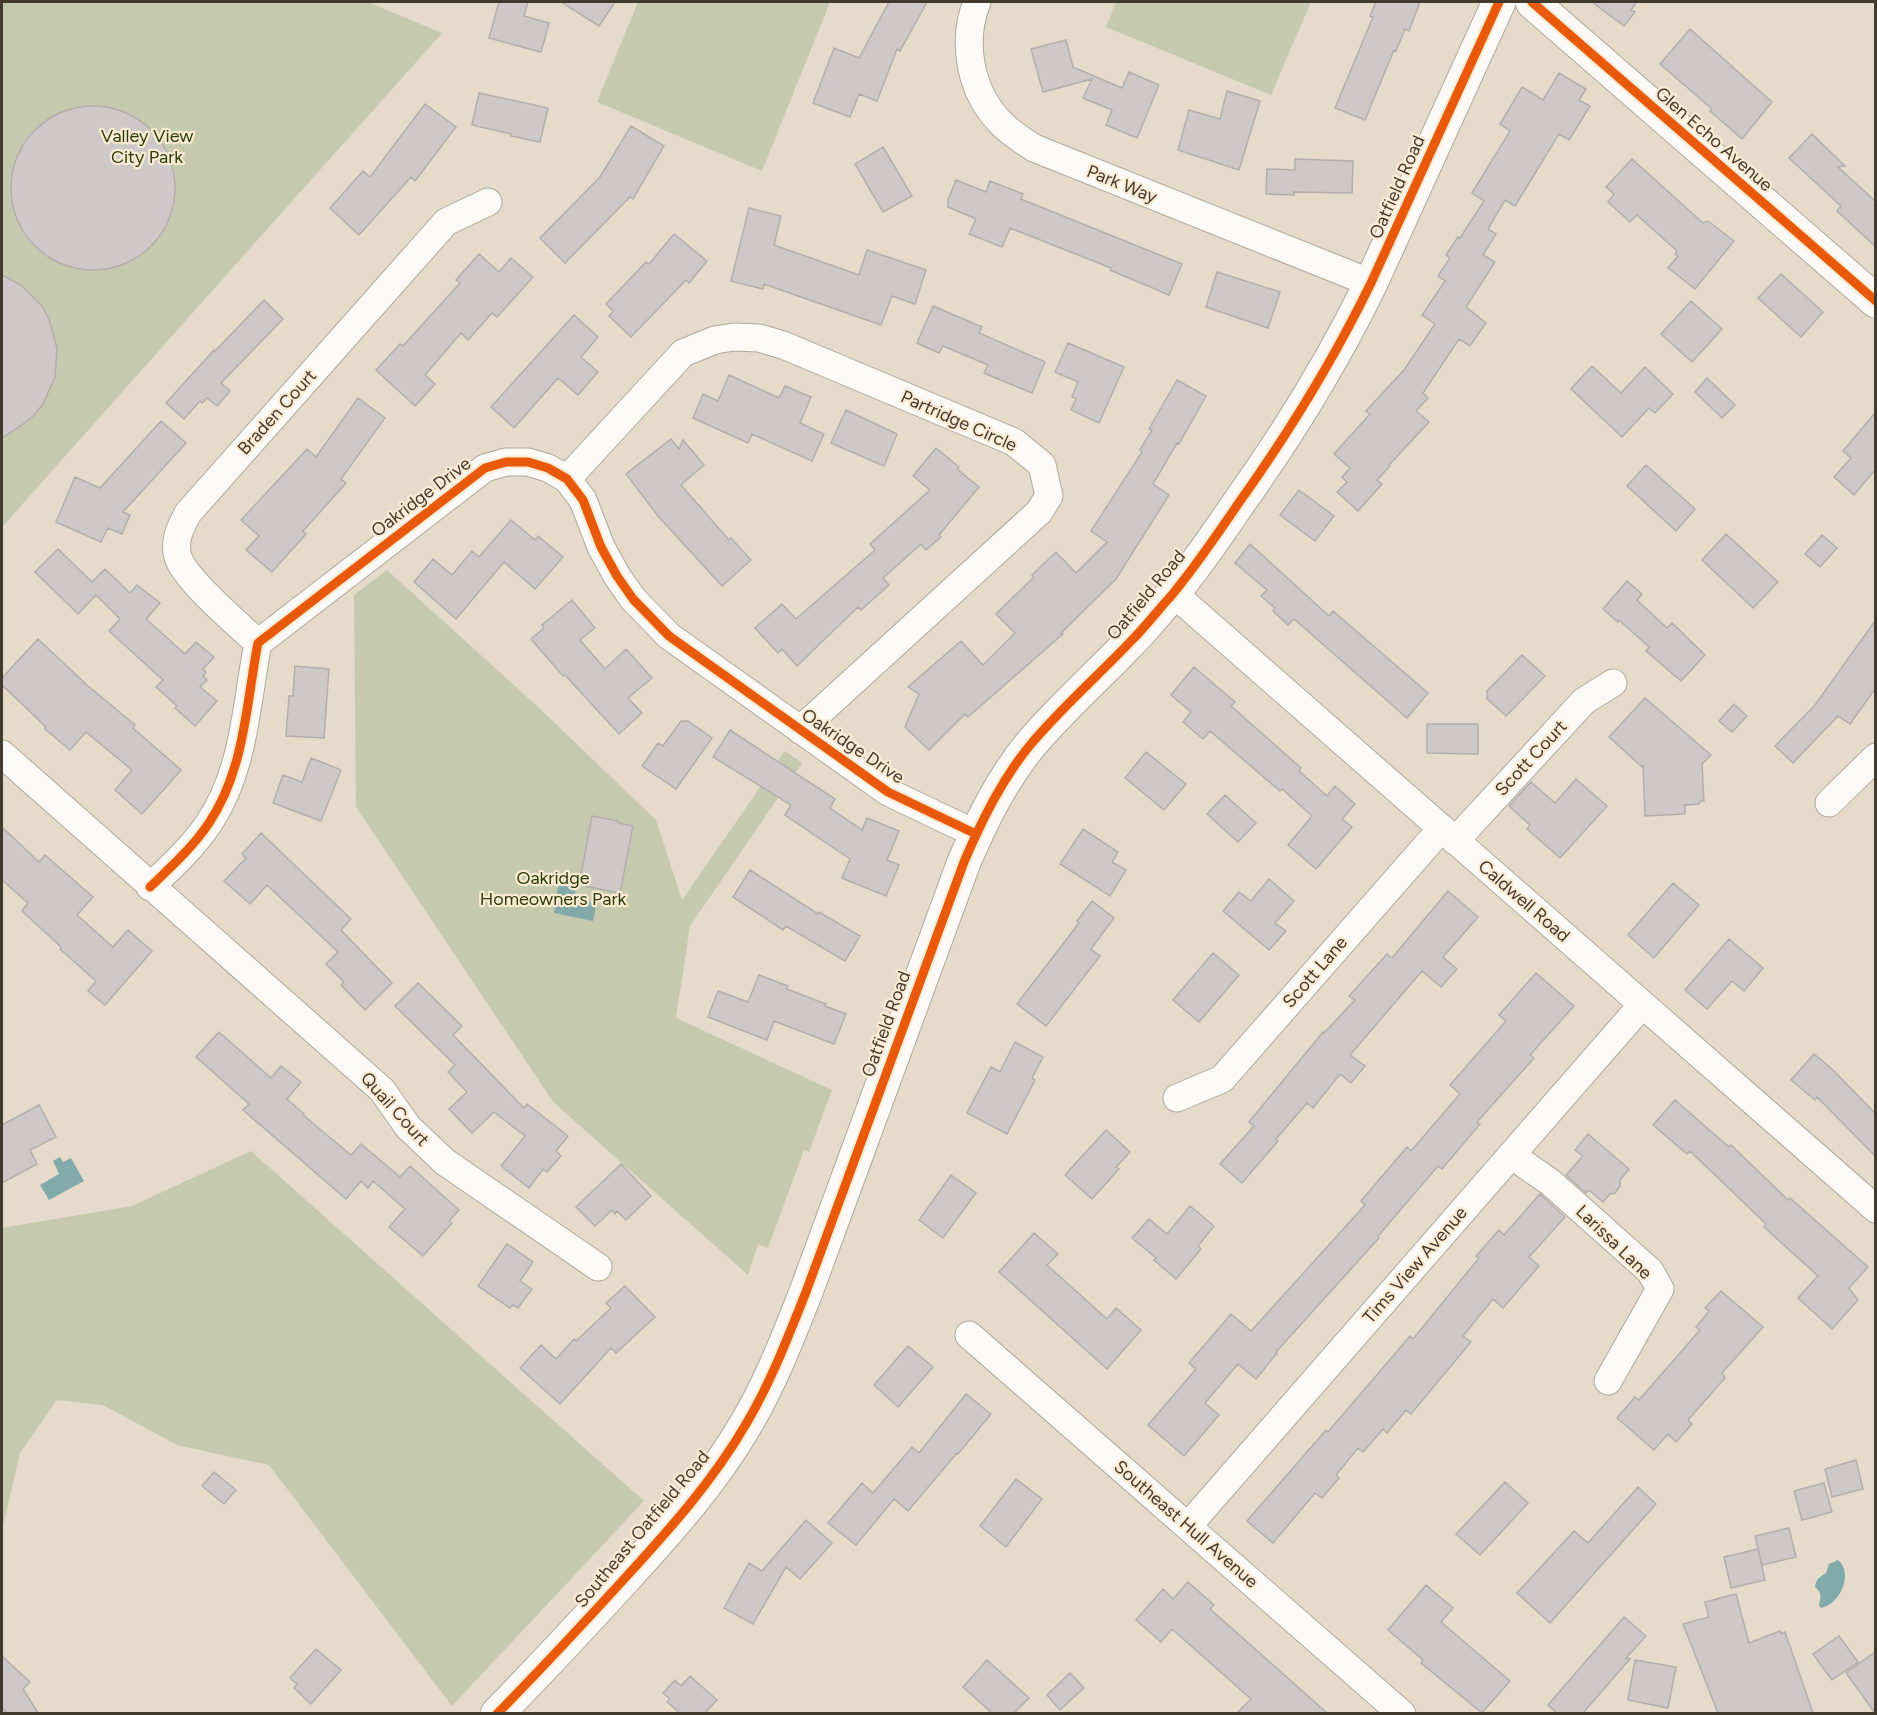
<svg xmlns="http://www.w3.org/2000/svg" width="1877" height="1715" font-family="Figtree,sans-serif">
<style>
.green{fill:#c5c9ad}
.water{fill:#82aaab}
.building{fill:#cec9c8;stroke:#b3aead;stroke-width:1.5}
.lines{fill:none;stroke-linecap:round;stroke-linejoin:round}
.street-casing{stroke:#b0a79a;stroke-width:29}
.secondary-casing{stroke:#b0a79a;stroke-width:35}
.street{stroke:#fbfaf7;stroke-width:27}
.secondary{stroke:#fbfaf7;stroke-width:33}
.cycleway-casing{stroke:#fcebd3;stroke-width:13}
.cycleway{stroke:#e8590c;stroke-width:9}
.labels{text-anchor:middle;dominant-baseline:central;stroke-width:4.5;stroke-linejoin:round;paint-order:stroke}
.park-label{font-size:18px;fill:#2c3d0a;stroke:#fcebd3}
.street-label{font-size:18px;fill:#433a2e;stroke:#fcebd3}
</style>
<rect width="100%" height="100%" fill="#e6dbcb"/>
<!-- green -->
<path class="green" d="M2,2H368L442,33L2,527Z
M638,2H830L762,171L597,102Z
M1116,2H1311L1271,95L1106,27Z
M387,570L537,706L656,820L682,900L785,751L802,763L690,926L676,1018L832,1090L809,1152L804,1150L768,1248L758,1244L748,1275L553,1102L356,807L354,595Z
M251,1151L644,1501L452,1706L269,1465L177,1445L103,1405L57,1400L20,1453L2,1531V1228L132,1206Z"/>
<!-- water -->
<path class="water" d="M566,881C575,882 574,888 576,895L596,905L593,921L554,913L558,887Z
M60,1157L63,1162L71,1158L84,1181L49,1200L40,1185L59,1174L53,1161Z
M1838,1560C1854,1573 1840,1605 1821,1608L1819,1605C1821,1597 1822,1593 1815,1587C1816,1579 1820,1577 1826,1573L1829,1564Z"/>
<!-- building -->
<path class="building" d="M499,2H528L524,16L549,23L541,52L489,38Z
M561,2H615L599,26Z
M889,2H927L900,51L897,49L877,101L859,94L850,117L813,103L834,48L859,58Z
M1376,2H1420L1409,31L1405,29L1396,51L1394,50L1365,120L1335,108L1373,17L1370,16Z
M1592,2H1637L1631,10L1635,12L1624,26Z
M1690,29L1772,102L1742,139L1710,111L1712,109L1660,64Z
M1066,40L1073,67L1122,88L1129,72L1159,85L1137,138L1106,125L1112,110L1083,98L1092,79L1043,92L1031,49Z
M1559,73L1586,89L1579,100L1590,106L1569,140L1559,134L1515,206L1505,200L1488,229L1496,234L1483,255L1495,262L1466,307L1486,323L1470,346L1459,339L1423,393L1428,398L1416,411L1429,422L1389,465L1390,466L1377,480L1382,484L1358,511L1337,492L1347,482L1342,477L1350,468L1334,454L1370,414L1366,411L1404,370L1435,324L1422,315L1445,281L1438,276L1450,258L1446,255L1458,237L1460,238L1484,201L1472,193L1510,131L1500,124L1522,87L1543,100Z
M1227,91L1260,101L1239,170L1178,150L1189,110L1220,119Z
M479,93L548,108L540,142L511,136V134L472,125Z
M425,104L456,127L415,181L411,177L359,235L330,208L363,171L370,177Z
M11 188a82 82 0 1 1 164 0a82 82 0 1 1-164 0Z
M631,126L664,146L633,199L630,197L565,263L540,238L600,177Z
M1812,134L1845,166L1838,167L1875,201V246L1837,211L1841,206L1789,158Z
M883,147L912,196L883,212L855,164Z
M1295,159L1353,161L1352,193L1294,192V195L1266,194L1267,169L1295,170Z
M1632,159L1703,223L1708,221L1734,241L1695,289L1668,268L1678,256L1675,254L1677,251L1637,215L1630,222L1608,202L1614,194L1606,187Z
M956,180L986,192L990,181L1023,194L1021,199L1182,264L1169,295L1110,270L1111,268L1010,228L1002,247L969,234L976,219L948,207V200Z
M749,208L781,216L774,245L859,275L867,250L926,270L915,304L892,296L881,325L764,284L763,289L731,281Z
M674,234L707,261L689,283L686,280L631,337L609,316L613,311L606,304L646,262L649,264Z
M479,254L499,272L511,258L533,277L497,317L492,313L468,340L461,333L425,375L435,384L415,406L376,370L400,344L403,346L460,283L456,280Z
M1217,272L1280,292L1268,328L1206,307Z
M1781,274L1823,312L1801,337L1758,298Z
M2,275L21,285L42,306L49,319L57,348L55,377L43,404L33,416L22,425L2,438Z
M264,300L283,319L221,383L230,391L217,406L207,398L202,403L200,401L184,419L166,403L214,350L215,351Z
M1691,301L1722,329L1692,362L1661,334Z
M933,306L982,327L979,333L1045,362L1032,393L984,373L988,365L943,346L939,353L917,343Z
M574,315L598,337L581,357L598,372L578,395L558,378L514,428L491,407Z
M1068,343L1124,367L1099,423L1071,410L1076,399L1072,397L1078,382L1055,372Z
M1592,366L1621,393L1645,367L1673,394L1655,413L1649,408L1622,437L1571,389Z
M729,375L779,398L785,386L811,397L800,423L824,434L812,461L752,434L748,443L693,418L703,394L718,401Z
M1707,378L1735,405L1722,418L1695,392Z
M1177,380L1206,396L1179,444L1177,443L1153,484L1169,495L1116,579L1061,633L1063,634L968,717L965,714L929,750L905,727L919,694L908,687L961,641L983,665L1015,633L996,614L1034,577L1032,575L1056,552L1076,573L1107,542L1091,531L1142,452L1140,450L1152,430L1149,429Z
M358,398L385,418L341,479L346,483L303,531L306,534L272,572L246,550L259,536L241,520L307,449L316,457Z
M846,410L897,434L884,466L831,443Z
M1875,413V470L1854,495L1834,477L1851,458L1843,451Z
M161,421L186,443L123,512L130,515L122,534L108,528L101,542L56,522L75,477L100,488Z
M671,439L679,449L683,440L704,465L681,485L729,540L731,538L751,560L722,586L658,516L626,474Z
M936,448L959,467L957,469L979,487L939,535L941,537L926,550L921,544L883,578L889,585L861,610L858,607L797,666L782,649L778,653L755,628L782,604L796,619L875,550L870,544L930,490L913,476Z
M1646,465L1695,509L1676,531L1627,486Z
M1299,490L1334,516L1315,541L1280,515Z
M511,520L535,540L538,536L563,557L535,589L504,562L456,619L414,582L433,559L452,575L472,551L479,557Z
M1726,534L1778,582L1753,608L1702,560Z
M1822,535L1837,548L1820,567L1805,554Z
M1250,544L1329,616L1333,611L1428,693L1407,718L1294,619L1288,625L1273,611L1275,608L1261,596L1267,590L1235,563Z
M58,549L92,582L105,569L130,593L137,585L160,603L146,619L185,654L196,642L214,657L203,669L206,672L203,676L207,680L200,687L217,701L195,726L175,708L177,706L156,687L163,680L109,631L120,619L96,595L78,614L35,572Z
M1627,581L1642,594L1637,600L1667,628L1672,623L1705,655L1681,681L1646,651L1649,647L1619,620L1618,622L1603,609Z
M572,600L595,628L580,640L605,669L626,649L652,678L628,698L642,713L619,734L565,675L563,676L531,639L544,628L542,625Z
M1875,621V689L1850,724L1838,716L1793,763L1775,746L1815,705Z
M38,639L88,686L135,725L133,728L181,770L142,814L115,790L132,770L86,732L70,750L45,729L46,727L2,685V678Z
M1522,655L1545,676L1506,716L1487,699V691Z
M295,666L329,669L324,738L286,736L289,696H293Z
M1194,667L1235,702L1231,706L1301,768L1299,771L1327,796L1335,786L1355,804L1342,819L1352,827L1316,869L1288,845L1312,816L1282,789L1280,791L1210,731L1203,739L1183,722L1191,712L1171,695Z
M1645,698L1711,755L1702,764L1704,801H1700L1699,804L1685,805V814L1645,816L1643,765L1642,767L1609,737Z
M1734,704L1747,716L1732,732L1719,721Z
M681,721H688L712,738L676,789L642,766L658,743L663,746Z
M1427,724H1478V754L1427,753Z
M730,730L835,799L830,808L862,830L867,818L899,831L887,860L899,865L886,896L842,878L850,859L785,815L791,805L713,757Z
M1146,752L1186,784L1164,810L1125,778Z
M311,758L341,770L321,821L273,803L283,775L302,782Z
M1576,779L1607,806L1560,858L1527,829L1530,825L1509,806L1531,782L1555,803Z
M1225,795L1256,823L1238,842L1207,814Z
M592,816L618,821V823L633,826L620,893L579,885Z
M2,827L39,862L45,855L93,897L77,915L113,947L128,930L152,951L105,1005L88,991L96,981L60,949L61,947L22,911L28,903L2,880Z
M1083,829L1118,852L1112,862L1126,870L1110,896L1060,864Z
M261,833L351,919L341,930L392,983L365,1010L341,985L344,982L326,964L338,952L267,885L250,904L224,881L246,858L242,854Z
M750,870L818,914L819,912L860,936L845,961L786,926L783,930L733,897Z
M1269,879L1294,901L1275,923L1286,931L1269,950L1223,911L1239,892L1251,901Z
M1673,883L1699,905L1654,958L1628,935Z
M1448,891L1478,917L1443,957L1457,969L1441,987L1422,971L1350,1055L1365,1066L1351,1083L1340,1074L1313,1108L1307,1103L1276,1139L1278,1141L1242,1183L1220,1164L1254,1126L1249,1122L1323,1032L1324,1033L1355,1000L1349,996L1387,954L1392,958Z
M1092,901L1114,918L1091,949L1100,956L1046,1026L1017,1004L1079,923L1077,921Z
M1729,939L1763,968L1744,991L1732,981L1707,1009L1685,990Z
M1213,953L1239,975L1199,1022L1173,1000Z
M1536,973L1574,1006L1530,1055L1534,1058L1477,1122L1480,1124L1442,1169L1438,1166L1378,1236L1379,1238L1276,1352L1277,1353L1256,1379L1238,1364L1205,1403L1219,1415L1184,1456L1148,1425L1196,1369L1189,1363L1231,1314L1251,1331L1365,1205L1361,1201L1407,1147L1411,1151L1460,1094L1450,1085L1506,1021L1499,1015Z
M759,975L788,986L787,989L826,1004L825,1006L846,1014L834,1044L774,1021L767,1040L708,1017L718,991L748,1002Z
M418,983L462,1026L453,1035L524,1108L527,1104L568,1136L556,1151L561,1156L547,1172L543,1169L529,1188L501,1166L525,1136L494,1112L472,1133L449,1109L467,1092L448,1072L455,1065L395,1006Z
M219,1032L271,1078L281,1066L301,1082L287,1099L304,1114L303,1115L351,1155L361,1144L400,1177L410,1166L459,1210L449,1221L452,1223L423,1256L389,1227L405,1209L373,1181L368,1188L361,1181L346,1199L243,1110L249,1104L196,1057Z
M1015,1042L1043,1057L1032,1078L1035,1080L1007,1134L967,1113L991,1067L1000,1072Z
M1814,1054L1832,1069L1875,1113V1156L1817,1097L1815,1100L1791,1080Z
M1675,1100L1729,1147L1731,1145L1788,1200L1790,1198L1868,1267L1849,1288L1858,1300L1832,1329L1798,1298L1818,1276L1764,1227L1766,1224L1690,1151L1687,1154L1653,1125Z
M39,1105L56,1137L30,1150L37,1164L2,1183V1125Z
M1106,1130L1130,1152L1116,1167L1119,1169L1092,1199L1065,1175Z
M1588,1134L1629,1169L1620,1180V1186L1615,1193L1610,1194L1603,1202L1589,1190L1586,1193L1566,1175L1583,1156L1575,1150Z
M621,1164L651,1196L626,1220L617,1211L615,1214L612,1210L595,1226L576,1207Z
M951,1175L976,1193L943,1238L919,1220Z
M1540,1194L1565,1217L1529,1257L1539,1266L1503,1308L1493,1299L1463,1336L1471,1342L1411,1414L1406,1410L1387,1433L1383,1429L1363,1452L1358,1448L1336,1475L1339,1478L1322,1498L1315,1493L1273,1543L1247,1521L1326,1430L1328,1432L1410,1336L1413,1339L1479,1258L1476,1256L1499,1230L1504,1235Z
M1190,1206L1214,1226L1198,1246L1201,1249L1176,1279L1154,1260L1156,1258L1132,1238L1149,1219L1167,1234Z
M1034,1233L1058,1254L1047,1265L1107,1319L1116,1308L1141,1330L1107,1369L999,1272Z
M507,1244L533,1262L520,1281L532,1289L518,1308L513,1305L510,1308L478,1286Z
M625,1286L655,1317L616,1353L611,1348L560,1404L520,1368L541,1345L556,1359L574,1339L576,1341L611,1308L606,1303Z
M1721,1291L1763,1327L1722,1373L1725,1378L1688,1420L1692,1424L1676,1442L1668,1434L1654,1450L1617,1418L1635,1397L1639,1400L1700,1330L1696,1327L1709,1311L1705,1308Z
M908,1346L933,1367L898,1407L874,1385Z
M966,1394L991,1414L958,1454L957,1453L908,1511L894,1499L856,1545L828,1523L862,1483L873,1493L912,1447L919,1453Z
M1856,1460L1863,1489L1832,1497L1825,1469Z
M214,1472L236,1490L224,1504L202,1486Z
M1016,1479L1042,1499L1006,1547L980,1526Z
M1505,1482L1528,1503L1480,1555L1456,1534Z
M1824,1483L1832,1512L1802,1520L1794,1491Z
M1638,1487L1656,1504L1550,1623L1517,1593L1574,1531L1588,1543Z
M806,1520L832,1543L800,1579L786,1567L753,1624L724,1608L749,1563L762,1571Z
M1789,1528L1796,1557L1762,1565L1755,1536Z
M1758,1549L1765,1580L1731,1588L1724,1557Z
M1188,1582L1214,1605L1210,1609L1327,1713H1237L1251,1699L1172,1629L1161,1642L1136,1620L1163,1589L1173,1599Z
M1426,1585L1453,1608L1441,1622L1510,1681L1482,1713L1421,1663L1423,1660L1388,1630Z
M1736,1594L1749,1643L1780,1631L1781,1634L1785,1632L1813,1713H1718L1683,1624L1709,1617L1705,1602Z
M1624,1617L1646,1636L1626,1658L1630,1659L1583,1713H1557L1548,1705Z
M1839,1636L1858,1662L1832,1680L1813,1654Z
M316,1649L341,1670L311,1704L294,1688L297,1684L290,1678Z
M1875,1652V1713L1846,1673Z
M2,1656L30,1682L23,1689L38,1713H7L2,1708Z
M987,1660L1029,1698L1014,1713H992L963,1687Z
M1635,1660L1676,1667L1668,1708L1628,1700Z
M1070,1673L1084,1688L1060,1710L1047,1695Z
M690,1676L717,1700L705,1713H680L667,1702L670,1699L663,1693L675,1680L681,1686Z"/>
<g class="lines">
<!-- street casing -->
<g class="street-casing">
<path id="street" d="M977,2C961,42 970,92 1001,123C1010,133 1022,140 1034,148L1371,283
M567,479L683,353L715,340L734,337L759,338L783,345L1014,442L1042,465L1049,496L1039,512L800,730
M1173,593L1876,1209
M258,643C239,625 185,580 178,557C173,541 181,526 188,513L446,222L488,202
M2,754L382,1090L408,1127L445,1162L598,1267
M1829,803L1876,757
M1455,841L1584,701L1613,683
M150,887C171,867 193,847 209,823C245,769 246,704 258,643L485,468L506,462H528L548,468L567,479L583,500L601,547L617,576L633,599L669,636L888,792L976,834
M1177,1098L1222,1079L1441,829
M1511,1155L1550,1182L1650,1271L1660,1289L1608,1381
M969,1335L1402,1714
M1188,1526L1642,1005"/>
</g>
<!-- secondary casing -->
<g class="secondary-casing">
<path id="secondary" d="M1532,2L1876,301
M497,1714C541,1669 583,1624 625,1578C669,1530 713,1481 746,1424C771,1382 788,1337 806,1292L964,862C982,820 1002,779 1031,744C1062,707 1099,675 1132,640C1146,626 1158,610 1171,596C1195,567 1217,535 1238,504C1288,434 1333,361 1371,283L1499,2"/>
</g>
<!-- street -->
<use href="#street" class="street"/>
<!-- secondary -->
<use href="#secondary" class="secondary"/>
<!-- cycleway casing -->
<g class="cycleway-casing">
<path id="cycleway" d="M1532,2L1876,301
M150,887C171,867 193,847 209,823C245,769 246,704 258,643L485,468L506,462H528L548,468L567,479L583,500L601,547L617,576L633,599L669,636L888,792L976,834
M497,1714C541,1669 583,1624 625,1578C669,1530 713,1481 746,1424C771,1382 788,1337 806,1292L964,862C982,820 1002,779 1031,744C1062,707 1099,675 1132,640C1146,626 1158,610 1171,596C1195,567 1217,535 1238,504C1288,434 1333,361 1371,283L1499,2"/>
</g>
<!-- cycleway -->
<use href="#cycleway" class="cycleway"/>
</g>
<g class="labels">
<!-- park labels -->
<g class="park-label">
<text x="147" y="136">Valley View<tspan x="147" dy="21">City Park</tspan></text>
<text x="553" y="878">Oakridge<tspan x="553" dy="21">Homeowners Park</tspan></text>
</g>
<!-- street labels -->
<g class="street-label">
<text transform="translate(1714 139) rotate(41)">Glen Echo Avenue</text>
<text transform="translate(1122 184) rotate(22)">Park Way</text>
<text transform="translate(1397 187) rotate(-66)">Oatfield Road</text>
<text transform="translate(277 412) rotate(-48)">Braden Court</text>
<text transform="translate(959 421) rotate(24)">Partridge Circle</text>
<text transform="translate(421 497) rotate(-37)">Oakridge Drive</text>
<text transform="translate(1146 595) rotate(-50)">Oatfield Road</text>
<text transform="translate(853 746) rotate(34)">Oakridge Drive</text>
<text transform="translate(1531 758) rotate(-47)">Scott Court</text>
<text transform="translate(1524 901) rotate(41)">Caldwell Road</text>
<text transform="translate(1315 972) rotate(-49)">Scott Lane</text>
<text transform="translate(886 1024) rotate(-70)">Oatfield Road</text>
<text transform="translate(395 1109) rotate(48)">Quail Court</text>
<text transform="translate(1614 1242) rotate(44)">Larissa Lane</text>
<text transform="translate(1415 1265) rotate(-49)">Tims View Avenue</text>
<text transform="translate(1186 1524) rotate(41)">Southeast Hull Avenue</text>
<text transform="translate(642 1529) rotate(-50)">Southeast Oatfield Road</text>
</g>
</g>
<!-- border -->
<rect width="1877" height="1715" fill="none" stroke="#433a2e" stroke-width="6"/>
</svg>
